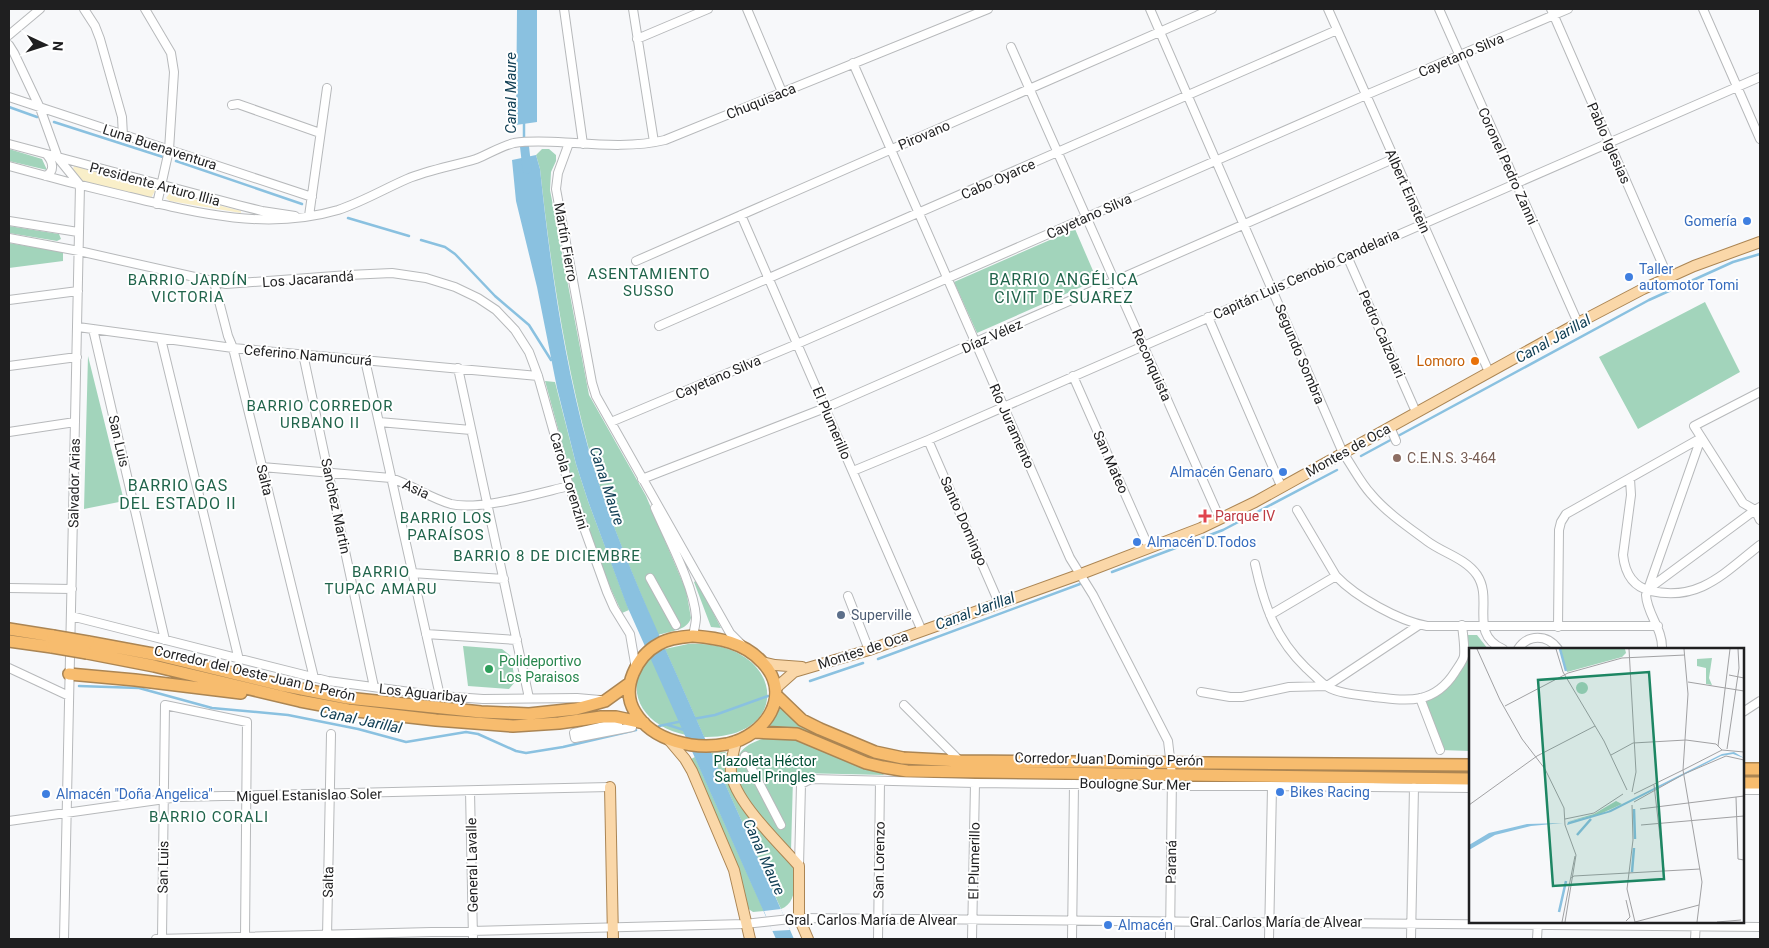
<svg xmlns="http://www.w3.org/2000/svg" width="1769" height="948" font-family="Roboto,sans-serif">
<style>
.green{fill:#a2d4bb}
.sand{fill:#f9efc9}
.water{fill:#8ac1e0}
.pier{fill:#f7f8fa}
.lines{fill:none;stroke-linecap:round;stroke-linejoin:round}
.stream{stroke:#8ac1e0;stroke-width:2.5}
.canal{stroke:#8ac1e0;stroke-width:9}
.minor-casing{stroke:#b7b9bb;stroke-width:10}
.major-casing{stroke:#ab8553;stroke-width:12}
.highway-casing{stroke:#ab8553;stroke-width:14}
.minor{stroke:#fff;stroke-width:8}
.major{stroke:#fad7a8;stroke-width:10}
.highway{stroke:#f7bc6e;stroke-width:11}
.highway-bridge-casing{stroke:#ab8553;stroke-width:14;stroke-linecap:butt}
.highway-bridge{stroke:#f7bc6e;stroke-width:11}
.shop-dot{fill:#3f7fe0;stroke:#fff;stroke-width:2}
.food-dot{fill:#e8710a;stroke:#fff;stroke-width:2}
.education-dot{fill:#8d6e63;stroke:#fff;stroke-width:2}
.health-dot{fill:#e0444e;stroke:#fff;stroke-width:2}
.service-dot{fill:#5c6f8a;stroke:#fff;stroke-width:2}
.leisure-dot{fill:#2e9e5b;stroke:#fff;stroke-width:2}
.labels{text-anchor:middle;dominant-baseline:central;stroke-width:4;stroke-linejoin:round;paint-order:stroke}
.street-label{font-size:14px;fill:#1f1f20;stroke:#fff}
.shop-label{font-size:14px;fill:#366cbe;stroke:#fff;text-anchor:start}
.food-label{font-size:14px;fill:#c56008;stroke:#fff;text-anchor:end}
.education-label{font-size:14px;fill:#785e54;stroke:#fff;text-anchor:start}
.health-label{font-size:14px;fill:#be3a42;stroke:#fff;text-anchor:start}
.service-label{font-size:14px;fill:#4e5e75;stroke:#fff;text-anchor:start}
.leisure-label{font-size:14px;fill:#27864d;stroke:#fff;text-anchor:start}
.park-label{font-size:14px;fill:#004e34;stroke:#fff}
.water-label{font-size:15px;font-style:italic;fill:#124056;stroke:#fff}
.neighbourhood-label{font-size:15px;letter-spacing:1px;fill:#20644b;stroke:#fff}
.quarter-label{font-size:16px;letter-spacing:1px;fill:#20644b;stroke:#fff}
.inset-river{fill:none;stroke:#8ac1e0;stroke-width:2.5}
.inset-road{fill:none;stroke:#a1a1a3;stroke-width:1}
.view{fill:#1d8663;fill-opacity:0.15;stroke:#1d8663;stroke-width:2.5}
.inset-edge{fill:none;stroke:#1f1f20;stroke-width:2.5}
</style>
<rect width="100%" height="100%" fill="#f7f8fa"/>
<!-- green -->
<path class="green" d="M9,149L42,159L47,170L9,161Z
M542,149H549L556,155V161L551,172L550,190L589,395L646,496L686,590L691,618C687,631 670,631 658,635C632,573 605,511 588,446C564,355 550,262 540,169L536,155Z
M9,226L59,234L61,239L57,241L9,233Z
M1075,229L1097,280L977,333L954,282Z
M9,243L63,252V261L9,268Z
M1705,302L1740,372L1638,429L1599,357Z
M88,356L124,501L84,509Z
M545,381L555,382L576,464L588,501L629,610L622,613L610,587L578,502Z
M697,580L721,628L711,627L694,582Z
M1463,635H1477L1488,649H1470V751L1440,750L1420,698L1441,690L1464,657Z
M688,644C784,639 797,739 704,737L665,649Z
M463,646L502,649L511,656L515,682L509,689L468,686Z
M651,658L686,735C677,733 668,730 660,725C635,710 627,679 651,658Z
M782,705L824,736L823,740L797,730L770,726Z
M766,738H795L885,775L799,773L795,774L793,778L791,851C768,824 696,756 766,738Z
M725,752L728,754L727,770L793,866C796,881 797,903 781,909L711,753Z
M695,757L764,911L753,912L747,908L707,796L691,759Z"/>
<!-- sand -->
<path class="sand" d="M74,166L153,188L155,191L151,198L137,196L81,181L73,169Z
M170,193L241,211V213L170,201L166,198Z"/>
<!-- water -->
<path class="water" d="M517,9H537V122L516,125Z
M536,155L540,169C550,263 563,356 588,447C610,526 643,599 676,673C715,762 755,850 794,939H776L627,606L588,501L576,464L557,388L537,287L516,201L512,160Z"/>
<!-- pier -->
<path class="pier" d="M781,909L790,930L772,931L764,911Z"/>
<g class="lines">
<!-- stream -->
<path class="stream" d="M9,107L37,117
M54,122L163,157
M524,123V140
M176,161L302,204
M348,218L409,236
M421,240L445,247L455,254L495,296L529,325L551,360
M1361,456L1649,300L1733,262L1760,254
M1112,572L1223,530L1337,470
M878,659L1080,584
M810,681L863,663
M79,686L139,688L212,708L288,715L358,729L406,742L466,732L478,734L516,751L526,753L563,747L636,730
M693,719L715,715L768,696
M668,725L684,730
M659,726L683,721"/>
<!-- canal -->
<path class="canal" d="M524,142L527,169"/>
<!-- minor casing -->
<g class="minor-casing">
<path id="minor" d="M84,9L95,26L100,39L122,117L123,136
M145,9L171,53L174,72L169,150L157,204
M564,9L583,144
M633,9L654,142
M747,9L782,92
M1150,9L1343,453C1353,467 1360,482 1371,494C1386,512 1408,527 1427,541C1443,553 1465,558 1477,575C1494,600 1468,634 1503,649
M1328,9L1489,372
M1439,9L1578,323
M1551,9L1668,277
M1703,9L1760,139
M9,35L40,9
M637,39L708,9
M9,45L14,53L40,108L58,158L80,185L64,939
M1011,47L1220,519
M853,63L1070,558L1093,595L1168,741L1172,775L1170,939
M9,97L312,197
M232,105L238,104L320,133
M569,143L558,173L556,189L592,383L596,396L730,633L742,645
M9,144L238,205L262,211L295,216
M9,166C48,177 87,187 126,196C196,213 267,231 338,210C362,202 384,189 407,179C429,170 453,166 476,159C489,154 501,146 514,143C534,140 555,142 575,143C604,145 636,147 665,140L988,9
M46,176C55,171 53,162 47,155
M741,215L922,631
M309,216L327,88
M9,221L78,232
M9,238L79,251L226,284L348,275L392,273L426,278L455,287L478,298L496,310L515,330L529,352L538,376L569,486L607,592L614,608L630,634L636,669
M1347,256L1416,412
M636,261L1212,9
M214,282L228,336L233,348L314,678
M9,300L78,291
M1208,317L1281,486
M659,326L1337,30
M78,327L233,348L538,376
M93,329L165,640
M161,339L239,660
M303,354L374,687
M365,360L440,696
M9,366L77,357
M458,368L529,698
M1073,376L1149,548
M1760,392L1694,426L1743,503L1755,510L1760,507
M379,422L471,430
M611,422L797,344L1366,95L1568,9
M1390,427L1396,441
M9,432L75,422
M928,440L999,603
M262,467L391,478C412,485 430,498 451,504C479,511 539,493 569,486
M853,471L928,440L1760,77
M642,479L825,408L1393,159
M1630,479L1631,495L1623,555C1625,573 1633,587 1651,591C1700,602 1725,572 1760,545
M655,508C668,538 694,586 696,617C696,623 694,630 693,636
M1297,510L1336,576C1356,597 1399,621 1427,626H1658
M1255,564C1264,605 1275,638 1306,668C1313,674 1319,681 1326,686C1339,694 1359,695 1374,697C1408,701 1434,705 1455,672C1458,667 1463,661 1464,656C1465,646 1463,635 1462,625
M412,573L504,579
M650,578L676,625
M9,588L72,589
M1647,590L1755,510L1760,520
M848,596L869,650
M1270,615L1336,576
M71,616L328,681L440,696L483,699L577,698L600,700
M1558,627L1559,530L1561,522L1566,514L1701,438
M426,634L517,640
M1518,649C1528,634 1547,634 1558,649
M1662,649C1663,629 1647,614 1646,595L1701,438
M9,668L69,696
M1201,692L1230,697H1242L1289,687L1327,686L1419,625
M1420,698L1440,750
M904,705L960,761
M1743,712L1760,701
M618,723L574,733L575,738L632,727L631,720
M745,756L781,825
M1743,790H1760
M470,791L473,939
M9,821L179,797L610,787
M799,866L801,784L811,779L975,783L1470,788
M327,937L331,734
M162,938L165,705L247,722L245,937
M156,939L745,924L799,918L1760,927
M878,939L880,781
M972,939L975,783
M1072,939L1074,784
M1269,939L1272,787
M1411,939L1414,787
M1537,939L1538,922
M1695,939L1696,922"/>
</g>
<!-- major casing -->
<g class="major-casing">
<path id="major" d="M762,662L775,665L802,667
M776,688L794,672L869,650L1081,574L1201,528L1255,502L1578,323L1643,289L1694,266L1760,242
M669,740L685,759L692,771L734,870L750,939
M736,741C734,751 730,762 731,772C734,801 780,844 799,866V918L808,939
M610,787L613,939"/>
</g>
<!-- highway casing -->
<g class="highway-casing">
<path id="highway" d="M9,629L53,636
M693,636C718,638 744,642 762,662C794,695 765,736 727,744C695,750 653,742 635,712C620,688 637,656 659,644C669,638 682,637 693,636Z
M9,641L52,647
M88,642L158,655L281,685L347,698L481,712L529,714L576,709L605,701L630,683
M87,653L154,666L300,701L348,710L436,720L513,726L559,723L601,717H616L644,723
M69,674L135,680L241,693
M776,695L802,720L820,729L875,752L903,758L960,761L1470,765
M754,732L797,734L866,763L883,767L907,771L1470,779
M1743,769H1760
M1743,783H1760"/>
</g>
<!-- minor -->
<use href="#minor" class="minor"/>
<!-- major -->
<use href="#major" class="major"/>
<!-- highway -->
<use href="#highway" class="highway"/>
<!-- highway-bridge casing -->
<g class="highway-bridge-casing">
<path id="highway-bridge" d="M53,636L88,642
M52,647L87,653"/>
</g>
<!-- highway-bridge -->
<use href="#highway-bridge" class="highway-bridge"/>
</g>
<!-- markers -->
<g class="shop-dot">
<circle cx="1747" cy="221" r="5"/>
<circle cx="1629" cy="277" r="5"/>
<circle cx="1283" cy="472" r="5"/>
<circle cx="1137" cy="542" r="5"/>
<circle cx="1280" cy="792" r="5"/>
<circle cx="46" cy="794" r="5"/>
<circle cx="1108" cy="925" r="5"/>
</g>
<circle class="food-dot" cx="1475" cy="361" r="5"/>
<circle class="education-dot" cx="1397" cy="458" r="5"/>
<path class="health-dot" d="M1202.5 508.5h5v5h5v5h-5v5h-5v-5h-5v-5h5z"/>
<circle class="service-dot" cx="841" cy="615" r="5"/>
<circle class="leisure-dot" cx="489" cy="669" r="5"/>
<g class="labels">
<!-- street labels -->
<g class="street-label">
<text transform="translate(1461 55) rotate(-23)">Cayetano Silva</text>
<text transform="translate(761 101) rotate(-22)">Chuquisaca</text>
<text transform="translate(924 135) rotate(-23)">Pirovano</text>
<text transform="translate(1609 143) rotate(66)">Pablo Iglesias</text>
<text transform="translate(160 147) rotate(18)">Luna Buenaventura</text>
<text transform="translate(1508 166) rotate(66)">Coronel Pedro Zanni</text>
<text transform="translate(998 179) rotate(-24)">Cabo Oyarce</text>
<text transform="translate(155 184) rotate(15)">Presidente Arturo Illia</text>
<text transform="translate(1408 191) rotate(66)">Albert Einstein</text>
<text transform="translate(1089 216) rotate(-24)">Cayetano Silva</text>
<text transform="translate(566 242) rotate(80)">Martín Fierro</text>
<text transform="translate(1306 274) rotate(-24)">Capitán Luis Cenobio Candelaria</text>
<text transform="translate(308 279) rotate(-4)">Los Jacarandá</text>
<text transform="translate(1382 334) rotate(66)">Pedro Calzolari</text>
<text transform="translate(992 336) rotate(-24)">Díaz Vélez</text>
<text transform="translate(1300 354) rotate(67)">Segundo Sombra</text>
<text transform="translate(308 355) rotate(5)">Ceferino Namuncurá</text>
<text transform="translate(1152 365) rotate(66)">Reconquista</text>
<text transform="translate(718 377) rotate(-23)">Cayetano Silva</text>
<text transform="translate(832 423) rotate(67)">El Plumerillo</text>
<text transform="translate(1012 426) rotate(66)">Río Juramento</text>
<text transform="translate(119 441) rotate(77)">San Luis</text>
<text transform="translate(1348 450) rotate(-29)">Montes de Oca</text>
<text transform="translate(1111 462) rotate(66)">San Mateo</text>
<text transform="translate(265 480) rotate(76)">Salta</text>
<text transform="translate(569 481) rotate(73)">Carola Lorenzini</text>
<text transform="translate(74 483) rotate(-89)">Salvador Arias</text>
<text transform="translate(416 489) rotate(25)">Asia</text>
<text transform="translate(336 506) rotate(78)">Sanchez Martin</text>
<text transform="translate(964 521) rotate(66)">Santo Domingo</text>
<text transform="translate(863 650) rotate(-18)">Montes de Oca</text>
<text transform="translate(255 673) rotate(13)">Corredor del Oeste Juan D. Perón</text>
<text transform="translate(423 693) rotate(6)">Los Aguaribay</text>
<text transform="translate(1109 759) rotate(1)">Corredor Juan Domingo Perón</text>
<text transform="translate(1135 784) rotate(1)">Boulogne Sur Mer</text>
<text transform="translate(309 795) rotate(-1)">Miguel Estanislao Soler</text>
<text transform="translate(879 860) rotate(-89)">San Lorenzo</text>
<text transform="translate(974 861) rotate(-89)">El Plumerillo</text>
<text transform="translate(1171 862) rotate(-89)">Paraná</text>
<text transform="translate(472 865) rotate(-91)">General Lavalle</text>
<text transform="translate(163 867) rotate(-89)">San Luis</text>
<text transform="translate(328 882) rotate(-89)">Salta</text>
<text x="871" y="920">Gral. Carlos María de Alvear</text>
<text x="1276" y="922">Gral. Carlos María de Alvear</text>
</g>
<!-- shop labels -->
<g class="shop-label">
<text x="1737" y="221" text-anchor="end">Gomería</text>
<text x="1639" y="269">Taller<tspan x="1639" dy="16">automotor Tomi</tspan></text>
<text x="1273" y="472" text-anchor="end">Almacén Genaro</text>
<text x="1147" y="542">Almacén D.Todos</text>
<text x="1290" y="792">Bikes Racing</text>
<text x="56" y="794">Almacén "Doña Angelica"</text>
<text x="1118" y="925">Almacén</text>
</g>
<!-- food labels -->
<g class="food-label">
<text x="1465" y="361">Lomoro</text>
</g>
<!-- education labels -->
<g class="education-label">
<text x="1407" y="458">C.E.N.S. 3-464</text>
</g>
<!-- health labels -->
<g class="health-label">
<text x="1215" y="516">Parque IV</text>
</g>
<!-- service labels -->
<g class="service-label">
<text x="851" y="615">Superville</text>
</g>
<!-- leisure labels -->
<g class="leisure-label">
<text x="499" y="661">Polideportivo<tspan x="499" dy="16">Los Paraisos</tspan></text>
</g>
<!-- park labels -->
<g class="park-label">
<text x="765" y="761">Plazoleta Héctor<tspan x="765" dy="16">Samuel Pringles</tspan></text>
</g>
<!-- water labels -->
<g class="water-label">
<text transform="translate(511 93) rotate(-90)">Canal Maure</text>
<text transform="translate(1553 339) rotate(-29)">Canal Jarillal</text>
<text transform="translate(607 486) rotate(72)">Canal Maure</text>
<text transform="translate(975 611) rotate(-20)">Canal Jarillal</text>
<text transform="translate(361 720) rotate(12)">Canal Jarillal</text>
<text transform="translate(764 857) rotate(66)">Canal Maure</text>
</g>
<!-- neighbourhood labels -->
<g class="neighbourhood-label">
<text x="649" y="274">ASENTAMIENTO<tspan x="649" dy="17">SUSSO</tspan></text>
<text x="188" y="280">BARRIO JARDÍN<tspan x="188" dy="17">VICTORIA</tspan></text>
<text x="320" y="406">BARRIO CORREDOR<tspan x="320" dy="17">URBANO II</tspan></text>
<text x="446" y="518">BARRIO LOS<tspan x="446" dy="17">PARAÍSOS</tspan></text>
<text x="547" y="556">BARRIO 8 DE DICIEMBRE</text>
<text x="381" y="572">BARRIO<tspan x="381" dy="17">TUPAC AMARU</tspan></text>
<text x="209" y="817">BARRIO CORALI</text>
</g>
<!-- quarter labels -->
<g class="quarter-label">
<text x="1064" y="279">BARRIO ANGÉLICA<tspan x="1064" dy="18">CIVIT DE SUAREZ</tspan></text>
<text x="178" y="485">BARRIO GAS<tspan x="178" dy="18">DEL ESTADO II</tspan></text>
</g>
</g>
<!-- overview -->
<g transform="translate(1469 648)">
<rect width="275" height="275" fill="#f7f8fa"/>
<path d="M91,1H156L157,5L153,9L98,24ZM243,10L240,30L243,37L237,36V20L228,18V11ZM107 40a6 6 0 1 1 12 0a6 6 0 1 1-12 0ZM147,153L153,156L131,166L97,174L125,166Z" fill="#a2d4bb"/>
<path d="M265,104L275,110L264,106L252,108L142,164L98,177L99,174L139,163L253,106ZM94,175L62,178L26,187L0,202V197L20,185L58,176Z" fill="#8ac1e0"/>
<path class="inset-river" d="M91,1L97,23M165,161L166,191M108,187L122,171M163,224L165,200M90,264L97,233"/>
<path class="inset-road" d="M8,1L31,52L53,91L76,121L95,160L96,177L107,207L96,274M87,1L94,24L135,93L158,142M160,1L167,124L163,144M215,1L219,46L214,122L233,234L228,274M260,27L275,30M219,34L275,43M36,58L99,25L153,10L216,7M249,98L261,1M258,101L270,20L269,1M142,107L164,95L217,92L247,96L253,102M214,122L253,102L275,104M215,126L257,108L275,112M185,137L195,223M165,146L214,122M267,149L269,211L275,212M165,154L215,126M0,157L68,108L126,78M163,157L164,192L158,241L166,274M171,161L275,148M96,171L125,165L154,146M172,177L275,168M102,230L105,228L231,221M157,273L161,269L157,252M93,274L106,208M166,274L230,257M248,274L272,272"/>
<path class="view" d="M180,24L195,231L84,238L69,32Z"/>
<rect width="275" height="275" class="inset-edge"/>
</g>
<!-- border -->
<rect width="1769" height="948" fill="none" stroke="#1f1f20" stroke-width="20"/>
<!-- north arrow -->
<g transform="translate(45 45) rotate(94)" stroke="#ffffff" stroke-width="4" paint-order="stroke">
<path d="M0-4L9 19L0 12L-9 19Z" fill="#1f1f20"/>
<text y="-8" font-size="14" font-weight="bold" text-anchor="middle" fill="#1f1f20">N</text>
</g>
</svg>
